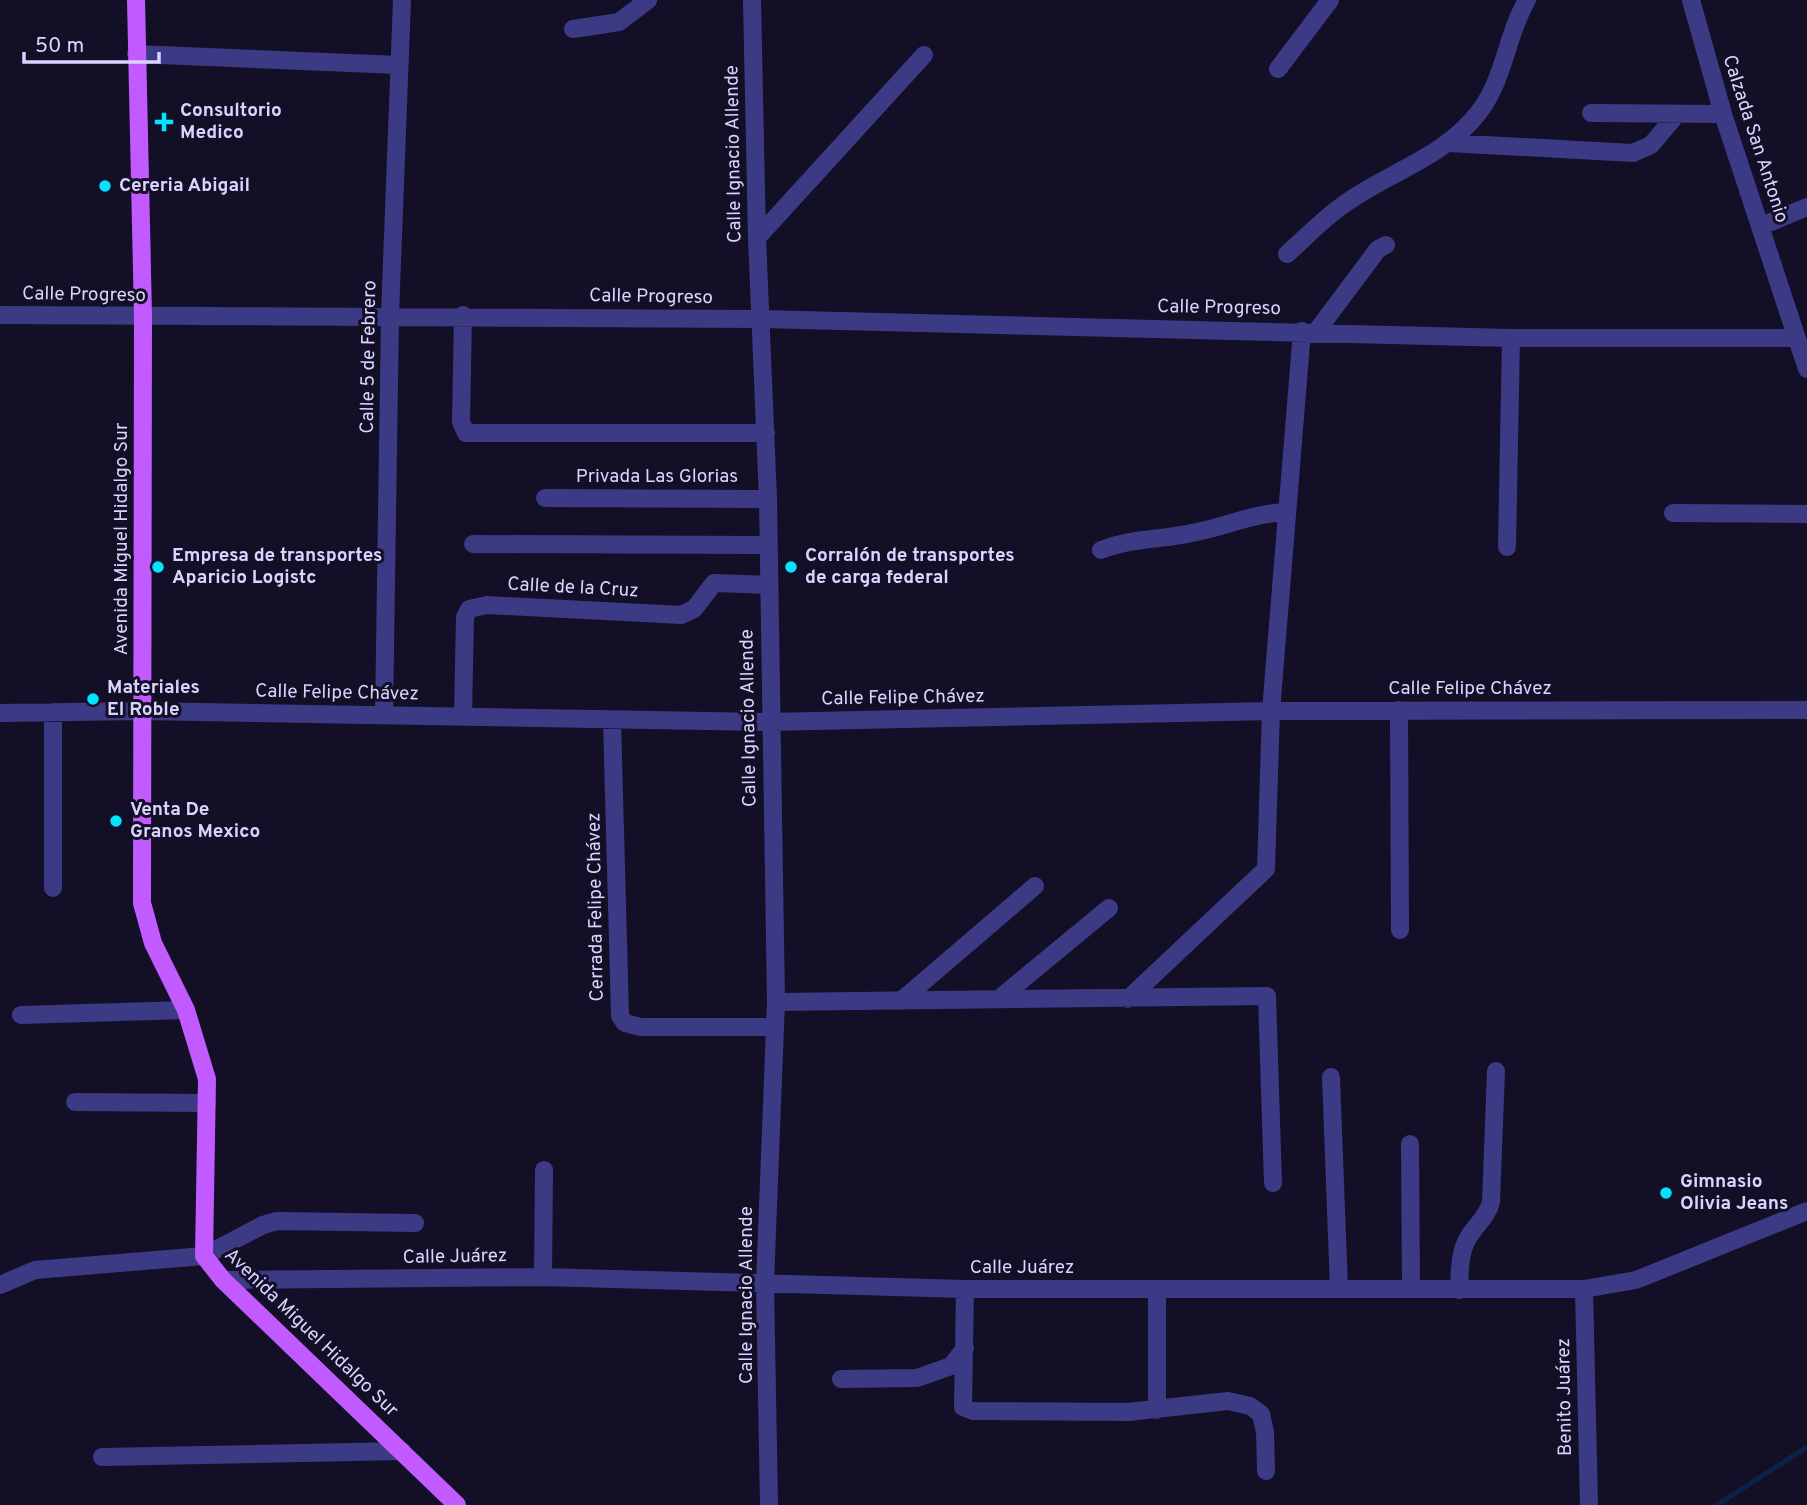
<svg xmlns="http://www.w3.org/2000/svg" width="1807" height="1505" font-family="Overpass,sans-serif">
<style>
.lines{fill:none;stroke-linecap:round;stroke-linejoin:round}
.stream{stroke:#0c2248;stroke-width:5}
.minor{stroke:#3d3a85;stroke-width:18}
.major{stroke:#c25bff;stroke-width:18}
.poi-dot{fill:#00e5ff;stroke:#130f26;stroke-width:2.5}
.labels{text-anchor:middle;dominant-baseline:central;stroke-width:6;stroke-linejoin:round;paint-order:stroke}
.poi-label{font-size:19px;font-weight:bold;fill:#d9d4ff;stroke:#130f26;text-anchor:start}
.street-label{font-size:19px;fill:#d9d4ff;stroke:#130f26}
</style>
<rect width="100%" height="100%" fill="#130f26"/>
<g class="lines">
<!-- stream -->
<path class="stream" d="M1717,1505L1807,1447"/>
<!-- minor -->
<path class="minor" d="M752,0L757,238L768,499L776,1002L765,1283L769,1505
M1691,0L1723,114L1807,369
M573,29L619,22L648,0
M136,54L398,65
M1278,69L1330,0
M1591,113L1723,114
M1449,143L1633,153L1651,145L1677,114
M1761,226L1807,207
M757,238L924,55
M1287,254C1305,238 1323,219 1343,205C1388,172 1444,158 1479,112C1505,78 1506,36 1527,0
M0,315L761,319L1511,338H1796
M463,315L461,422L466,433H766
M1316,332L1378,249L1386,245
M545,498L768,499
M1673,513L1807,514
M473,544L768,545
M1507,547L1511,338
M1101,550C1131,538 1160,540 1192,533C1224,527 1254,513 1287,512
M1399,710L1400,930
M53,712V888
M0,713L142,711L769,722L1271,711L1807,710
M384,715L390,315L402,0
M463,716L465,617L469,609L487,605L681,615L694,609L714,583L768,585
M612,720L620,1016L625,1023L641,1027H775
M1000,998L1109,908
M1128,999L1266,869L1271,711L1302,331
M902,1000L1035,886
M776,1002L1267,996L1273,1183
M21,1015L186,1010
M1331,1077L1339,1289
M75,1102L207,1103
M1410,1144L1411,1289
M543,1277L544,1170
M223,1280L543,1277L965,1289H1584L1636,1280L1807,1211
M0,1285L35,1270L204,1256L263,1225L277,1221L415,1223
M965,1289L963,1407L973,1411L1128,1412L1228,1401L1250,1406L1261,1414L1265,1432L1266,1471
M1584,1289L1589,1505
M1459,1290C1460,1273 1459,1255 1467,1240C1474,1226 1487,1218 1491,1202L1496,1071
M841,1379L917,1378L951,1366L965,1348
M1157,1410V1289
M102,1457L402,1451"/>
<!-- major -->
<path class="major" d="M136,0L143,316L142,903L153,943L186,1010L207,1079L204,1256L223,1280L457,1505"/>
</g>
<!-- markers -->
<g class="poi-dot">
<path d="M160.5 111.5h7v7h7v7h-7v7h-7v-7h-7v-7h7z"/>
<circle cx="105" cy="186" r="7"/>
<circle cx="158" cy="567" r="7"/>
<circle cx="791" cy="567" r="7"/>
<circle cx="93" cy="699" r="7"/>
<circle cx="116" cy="821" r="7"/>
<circle cx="1666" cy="1193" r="7"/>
</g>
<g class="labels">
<!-- poi labels -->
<g class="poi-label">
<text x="180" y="111">Consultorio<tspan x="180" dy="22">Medico</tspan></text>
<text x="119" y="186">Cereria Abigail</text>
<text x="172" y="556">Empresa de transportes<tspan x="172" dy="22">Aparicio Logistc</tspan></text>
<text x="805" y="556">Corralón de transportes<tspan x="805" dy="22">de carga federal</tspan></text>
<text x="107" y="688">Materiales<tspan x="107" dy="22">El Roble</tspan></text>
<text x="130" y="810">Venta De<tspan x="130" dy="22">Granos Mexico</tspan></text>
<text x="1680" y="1182">Gimnasio<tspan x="1680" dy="22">Olivia Jeans</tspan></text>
</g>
<!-- street labels -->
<g class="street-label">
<text transform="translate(1755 139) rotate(72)">Calzada San Antonio</text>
<text transform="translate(734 154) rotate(-91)">Calle Ignacio Allende</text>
<text transform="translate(84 295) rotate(1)">Calle Progreso</text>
<text transform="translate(651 297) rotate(1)">Calle Progreso</text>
<text transform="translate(1219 308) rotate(1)">Calle Progreso</text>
<text transform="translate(369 357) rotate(-89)">Calle 5 de Febrero</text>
<text x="657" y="477">Privada Las Glorias</text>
<text transform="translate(122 539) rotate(-90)">Avenida Miguel Hidalgo Sur</text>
<text transform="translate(573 588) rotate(3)">Calle de la Cruz</text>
<text x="1470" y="689">Calle Felipe Chávez</text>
<text transform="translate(337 693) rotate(1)">Calle Felipe Chávez</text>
<text transform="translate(903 698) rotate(-1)">Calle Felipe Chávez</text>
<text transform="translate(749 718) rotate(-91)">Calle Ignacio Allende</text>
<text transform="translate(596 907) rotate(-91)">Cerrada Felipe Chávez</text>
<text transform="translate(455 1257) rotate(-1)">Calle Juárez</text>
<text x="1022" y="1268">Calle Juárez</text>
<text transform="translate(747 1295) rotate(-90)">Calle Ignacio Allende</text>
<text transform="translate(311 1333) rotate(44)">Avenida Miguel Hidalgo Sur</text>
<text transform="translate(1565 1397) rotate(-91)">Benito Juárez</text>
</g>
</g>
<!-- scale -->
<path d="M24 52v10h135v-10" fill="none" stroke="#d9d4ff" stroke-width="3.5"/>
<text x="35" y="52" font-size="21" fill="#d9d4ff" stroke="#130f26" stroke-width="5" paint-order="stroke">50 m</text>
</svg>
